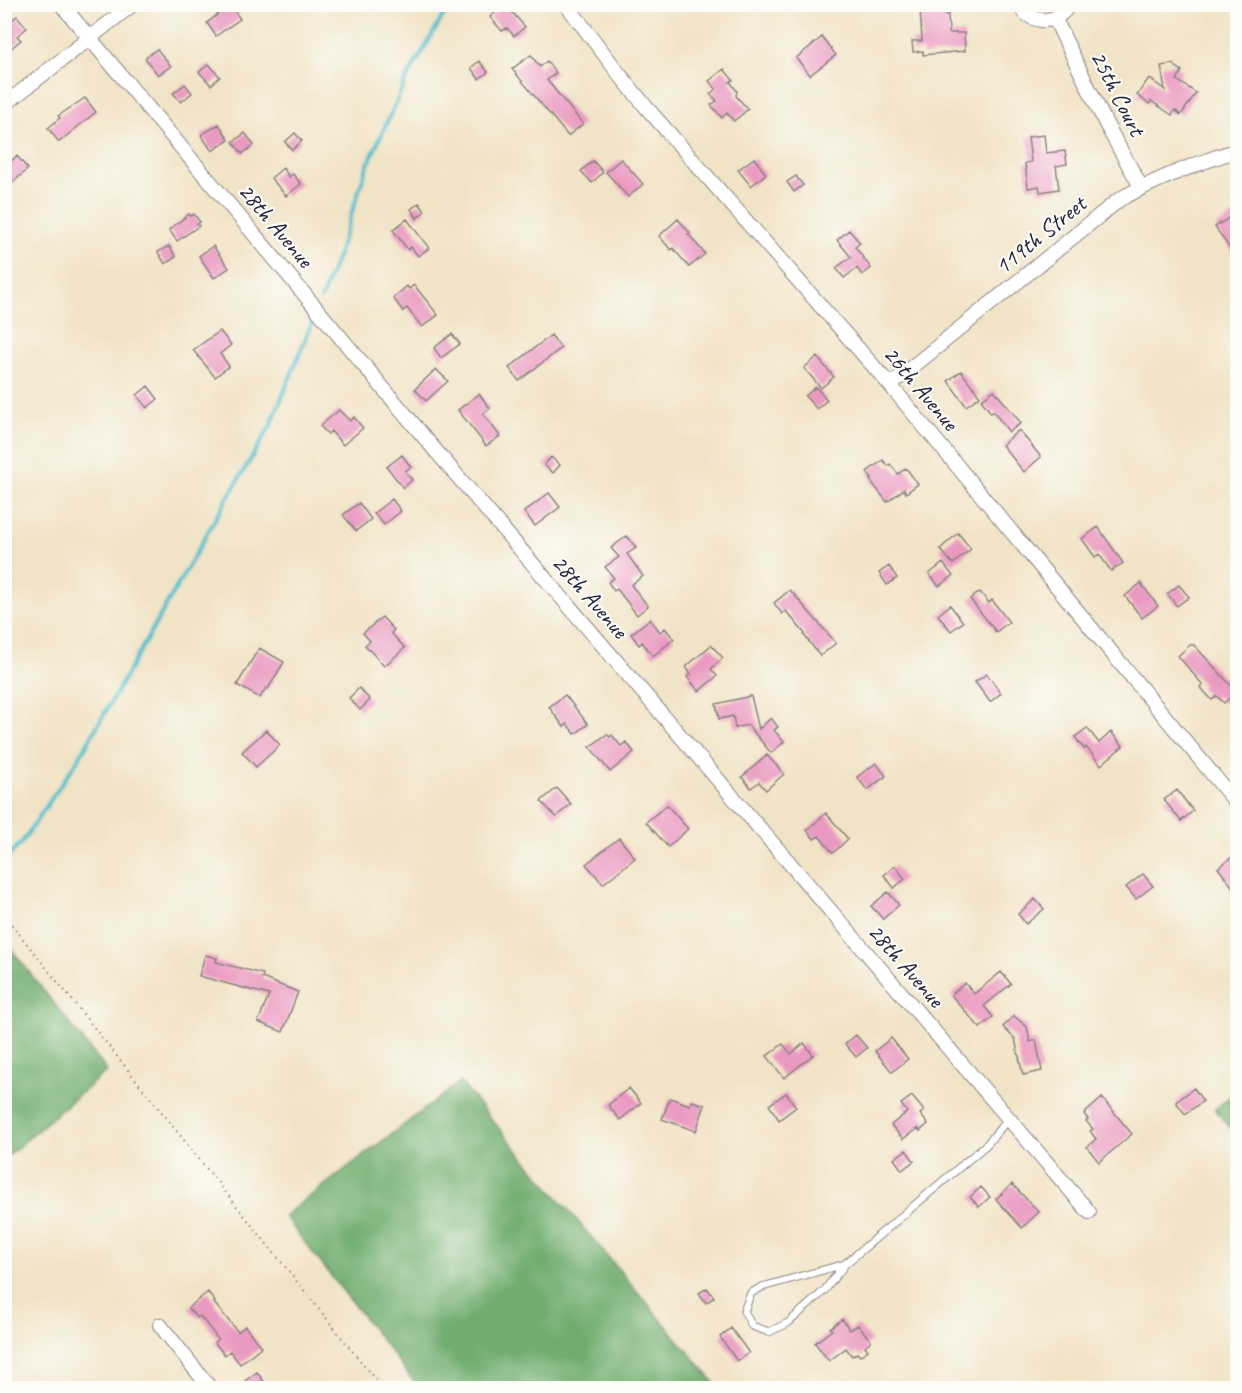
<svg xmlns="http://www.w3.org/2000/svg" width="1242" height="1393" font-family="Caveat,sans-serif">
<style>
.forest{fill:#6fad6e;stroke:#486854;stroke-width:1.5}
.lines{fill:none;stroke-linecap:round;stroke-linejoin:round}
.stream{stroke:#54c0cd;stroke-width:4}
.building{fill:#ea9ac1}
.service-casing{stroke:#8a8280;stroke-width:9}
.minor-casing{stroke:#8a8280;stroke-width:16}
.path{stroke:#8a8280;stroke-width:2;stroke-dasharray:1.5 4.5;stroke-linecap:butt}
.service{stroke:#fff;stroke-width:7}
.minor{stroke:#fff;stroke-width:14}
.labels{text-anchor:middle;dominant-baseline:central;stroke-width:4.5;stroke-linejoin:round;paint-order:stroke}
.street-label{font-size:24px;fill:#22223b;stroke:#fdfcf7}
</style>
<rect width="100%" height="100%" fill="#fdfcf7"/>
<filter id="ink" filterUnits="userSpaceOnUse"><feTurbulence type="fractalNoise" baseFrequency=".0167" numOctaves="2"/><feDisplacementMap in="SourceGraphic" scale="12" xChannelSelector="R" yChannelSelector="G"/><feConvolveMatrix kernelMatrix="1 2 1 2 8 2 1 2 1" color-interpolation-filters="sRGB"/></filter>
<filter id="wash" filterUnits="userSpaceOnUse"><feTurbulence type="fractalNoise" baseFrequency=".008" numOctaves="4" result="noise"/><feDisplacementMap in="SourceGraphic" scale="24" xChannelSelector="R" yChannelSelector="G"/><feGaussianBlur stdDeviation="1.35" result="paint"/><feColorMatrix in="noise" values="0 0 0 0 0 0 0 0 0 0 0 0 0 0 0 0 0 1.4 0 .05"/><feComposite in="paint" operator="in"/></filter>
<g filter="url(#wash)">
<rect width="100%" height="100%" fill="#f1e3c6"/>
<!-- forest -->
<path class="forest" d="M4,940L107,1071L5,1158H4Z
M460,1082L719,1388H419L284,1216Z
M1237,1091V1136L1215,1109Z"/>
<g class="lines">
<!-- stream -->
<path class="stream" d="M321,299L337,258L366,169L406,80L450,4
M4,861L22,842L79,758L221,509L271,425L313,320"/>
</g>
<g id="blocks">
<!-- building -->
<path class="building" d="M218,4H245L235,12L240,19L216,36L207,23L222,11Z
M505,4L525,27L514,36L507,28L502,31L490,17Z
M925,4H936V6H940V7H945L946,15H948L949,33H964L965,51L923,55V51L913,52L912,41H922L920,8H925Z
M17,16L27,28L17,36L21,40L4,54V26Z
M822,37L836,55L810,75L796,58Z
M157,49L171,66L158,75L145,58Z
M531,55L540,67L547,61L556,73L547,80L583,124L568,136L512,69Z
M479,61L488,72L479,79L471,68Z
M209,64L220,77L211,85L199,72Z
M1172,64L1182,71L1177,80L1196,93L1181,115L1175,110L1172,115L1151,101L1149,104L1137,95L1149,78L1165,90L1161,66Z
M724,69L733,80L730,82L737,91L736,96L748,109L734,121L727,113L722,118L711,105L717,101L710,94L716,89L709,81Z
M185,84L192,93L181,102L173,93Z
M85,98L96,112L59,142L48,128L60,118L58,116Z
M219,124L229,140L212,151L201,135Z
M245,133L254,145L242,154L233,142Z
M295,133L302,141L292,150L285,142Z
M1044,135L1046,153L1065,151L1067,164L1056,166L1059,189L1040,192L1039,186L1028,188L1025,163L1031,162L1028,137Z
M17,156L28,169L4,190V167Z
M754,158L766,174L751,186L738,170Z
M621,159L643,184L628,197L606,172Z
M593,161L603,172L592,183L581,171Z
M283,168L289,177L293,174L301,184L286,196L271,178Z
M796,176L803,185L794,192L787,182Z
M419,203L425,211L417,218L411,209Z
M1238,212V260L1215,227Z
M189,214L191,216L194,214L200,222L197,224L199,226L177,241L169,230Z
M407,219L429,248L418,256L411,247L408,250L393,230Z
M678,219L690,233L688,234L705,254L689,267L673,248L671,250L659,236Z
M849,230L860,243L855,247L871,268L862,275L857,268L844,278L836,268L851,257L837,240Z
M169,246L176,257L165,264L158,252Z
M213,246L229,268L214,278L199,256Z
M414,285L438,315L422,327L407,308L403,311L393,298L407,286L409,289Z
M220,331L231,345L220,354L229,366L215,377L193,350Z
M452,334L460,344L441,358L434,348Z
M551,335L561,348L519,381L509,368Z
M817,357L834,377L821,388L804,368Z
M436,369L448,381L426,401L415,389Z
M961,371L980,396L966,406L948,381Z
M148,386L158,399L147,408L137,395Z
M816,387L827,400L817,409L805,396Z
M994,390L1021,423L1009,432L993,411L991,413L981,400Z
M479,394L490,408L483,414L500,436L486,446L458,410Z
M339,410L350,421L354,417L363,428L343,445L331,431L328,434L320,426Z
M1019,430L1041,457L1024,472L1002,445Z
M402,455L411,467L405,471L412,480L403,488L387,467Z
M551,457L560,465L553,473L544,465Z
M883,460L888,466L890,464L898,474L906,468L918,484L906,493L904,489L887,502L870,480L872,479L867,472Z
M549,493L560,507L535,526L524,512Z
M392,499L401,511L384,525L374,513Z
M359,503L371,519L356,531L343,515Z
M1098,527L1123,563L1111,571L1099,554L1095,557L1082,539Z
M958,533L971,549L953,564L940,549Z
M627,536L636,548L627,554L643,576L631,585L648,606L637,615L617,589L614,591L608,582L614,578L605,567L619,557L611,548Z
M943,563L953,576L939,586L929,574Z
M889,566L897,578L887,585L879,573Z
M1141,583L1158,606L1142,618L1125,596Z
M1179,585L1189,597L1177,606L1167,594Z
M790,590L836,643L820,656L804,635L805,634L786,611L782,614L774,603Z
M980,592L989,603L992,600L1009,622L996,632L970,599Z
M950,605L963,622L951,631L938,615Z
M382,617L394,630L391,633L405,648L384,666L365,645L370,641L363,633Z
M650,619L660,632L665,628L674,639L653,656L642,642L639,645L631,634Z
M711,645L723,658L711,669L717,676L699,691L687,677L691,674L686,667Z
M1190,645H1194L1237,692L1224,703L1217,696L1212,700L1201,688L1203,685L1178,656Z
M259,648L284,662L268,689L266,688L260,698L237,685Z
M987,674L1001,693L990,702L975,682Z
M359,688L370,700L360,710L349,698Z
M565,695L588,724L575,734L567,724L564,727L549,707Z
M751,696L759,729L771,718L778,727L774,730L784,742L771,753L748,725L735,728L733,716L719,719L716,704Z
M1087,728L1099,743L1111,732L1123,746L1101,765L1086,747L1084,749L1075,737Z
M266,730L280,745L256,767L242,752Z
M607,734L610,737L612,735L621,746L626,742L634,752L610,772L590,747Z
M767,755L784,774L766,790L759,782L751,788L742,777Z
M876,763L886,776L867,790L857,777Z
M557,788L571,804L556,817L541,801Z
M1177,790L1193,811L1181,821L1164,800Z
M667,805L688,829L668,847L646,822Z
M826,813L848,839L833,853L819,836L814,839L807,830Z
M619,838L635,858L603,884L586,864Z
M1232,857L1238,864V894L1218,868Z
M895,866L905,879L894,888L884,875Z
M1143,874L1153,886L1136,899L1126,887Z
M888,892L899,905L883,919L871,906Z
M1035,899L1044,909L1026,924L1018,914Z
M205,955L217,958L216,962L263,974L262,978L298,992L283,1032L258,1022L269,995L199,976Z
M1001,972L1011,984L984,1006L993,1017L980,1028L951,995L965,983L974,994Z
M1014,1016L1027,1027L1030,1042L1036,1040L1042,1071L1023,1075L1015,1039L1003,1027Z
M856,1035L867,1048L856,1057L845,1044Z
M891,1038L908,1059L892,1072L875,1051Z
M804,1043L813,1055L784,1078L767,1056L783,1044L791,1054Z
M629,1088L641,1103L620,1120L608,1105Z
M1194,1088L1203,1101L1185,1114L1176,1102Z
M786,1093L796,1107L779,1120L769,1105Z
M912,1096L924,1111L920,1114L928,1124L920,1131L918,1128L903,1139L891,1125L907,1112L901,1104Z
M670,1098L690,1105L692,1101L705,1105L696,1131L662,1119Z
M1102,1098L1132,1134L1099,1162L1087,1147L1096,1139L1090,1131L1093,1129L1086,1121L1088,1119L1084,1114Z
M906,1150L914,1161L902,1170L894,1159Z
M1012,1184L1039,1212L1022,1228L996,1199Z
M981,1187L990,1197L979,1207L970,1197Z
M707,1288L714,1297L706,1303L699,1293Z
M208,1292L215,1302L214,1303L238,1332L245,1326L261,1347L240,1364L230,1351L225,1355L214,1342L218,1339L200,1316L197,1318L188,1308Z
M842,1319L850,1330L858,1325L871,1341L865,1346L868,1350L860,1356L857,1353L852,1356L846,1348L829,1361L815,1343L832,1330L830,1328Z
M731,1328L749,1353L737,1361L720,1337Z
M257,1372L269,1389H251L245,1381Z"/>
</g>
</g>
<g filter="url(#ink)">
<use href="#blocks" fill-opacity="0" stroke="#8a8280" stroke-width="1.5"/>
<g class="lines">
<!-- service casing -->
<g class="service-casing">
<path id="service" d="M845,1264L824,1291L788,1323L769,1332L752,1326L744,1311L751,1293L762,1287L845,1264L987,1144L1009,1118"/>
</g>
<!-- minor casing -->
<g class="minor-casing">
<path id="minor" d="M61,4L435,450L1089,1212
M566,4L620,75L646,107L890,385L1238,805
M1019,4C1030,26 1058,25 1069,4
M1055,19L1106,124L1141,187
M4,105L133,4
M890,385L1120,199C1157,179 1197,163 1238,150
M160,1325L210,1388"/>
</g>
<!-- path -->
<path class="path" d="M4,915L382,1388"/>
<!-- service -->
<use href="#service" class="service"/>
<!-- minor -->
<use href="#minor" class="minor"/>
</g>
</g>
<g class="labels">
<!-- street labels -->
<g class="street-label">
<text transform="translate(1118 93) rotate(63)">25th Court</text>
<text transform="translate(276 225) rotate(50)">28th Avenue</text>
<text transform="translate(1040 235) rotate(-39)">119th Street</text>
<text transform="translate(921 388) rotate(50)">26th Avenue</text>
<text transform="translate(590 596) rotate(49)">28th Avenue</text>
<text transform="translate(906 965) rotate(49)">28th Avenue</text>
</g>
</g>
<!-- margin -->
<rect width="1242" height="1393" fill="none" stroke="#fdfcf7" stroke-width="24"/>
</svg>
